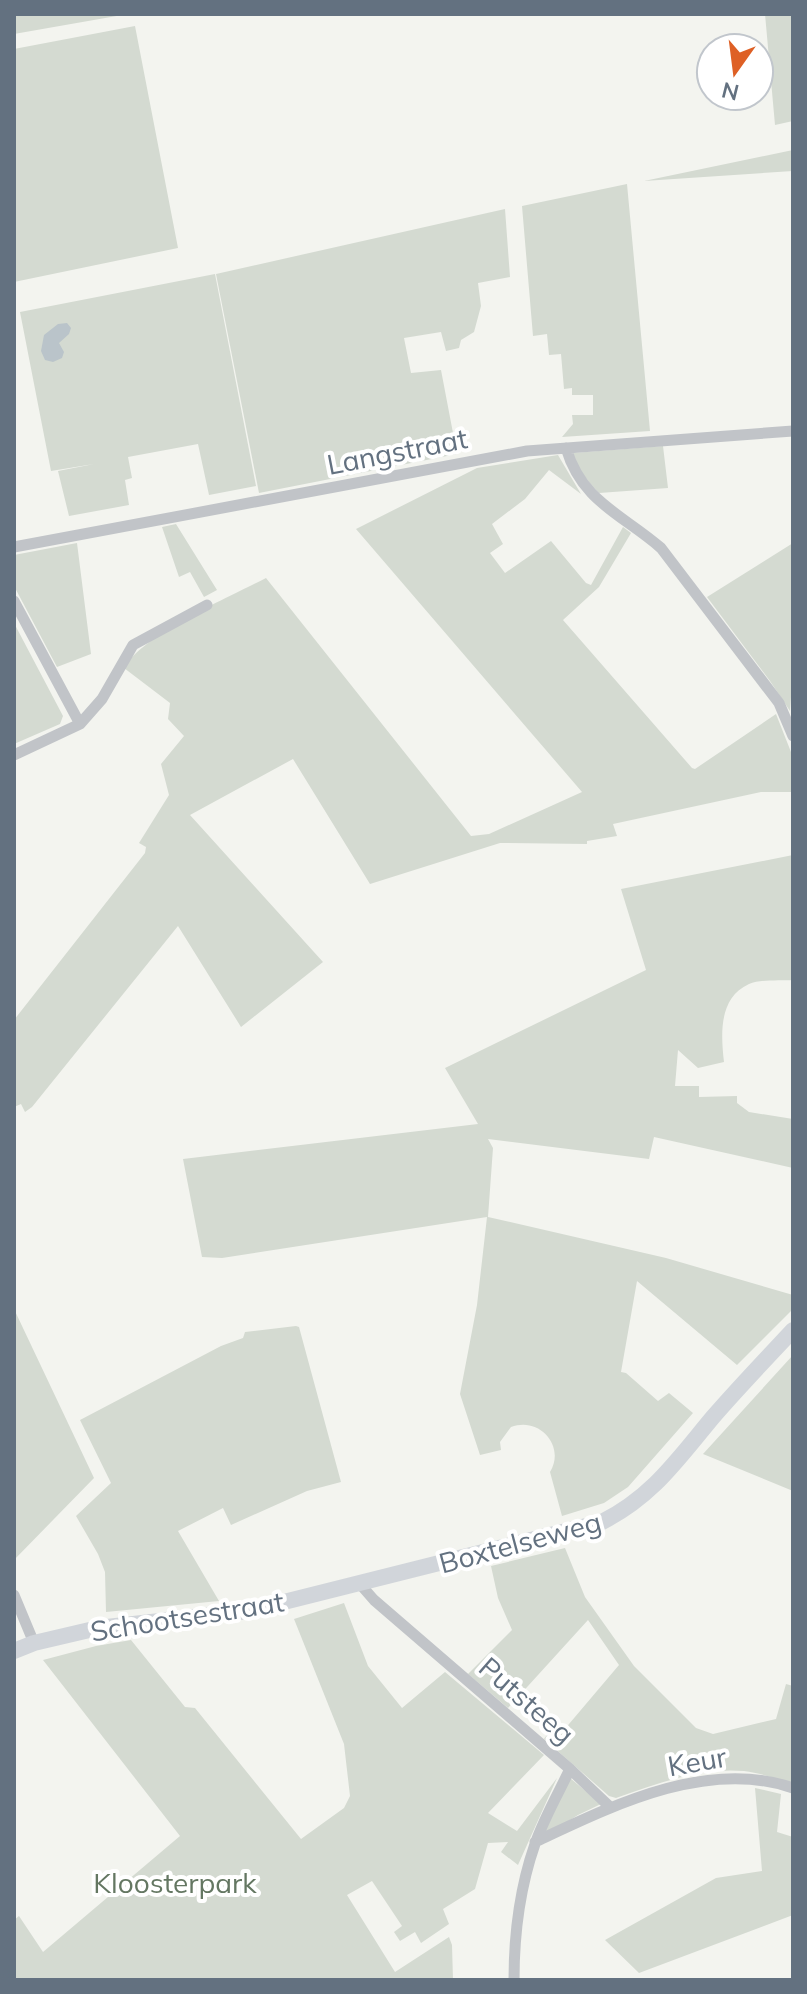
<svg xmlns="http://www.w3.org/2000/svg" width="807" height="1994" font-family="Mulish,sans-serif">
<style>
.green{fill:#d4dad1}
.water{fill:#bac4ca}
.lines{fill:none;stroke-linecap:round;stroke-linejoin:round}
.minor{stroke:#c1c4c8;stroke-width:11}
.secondary{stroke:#d1d5da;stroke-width:16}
.labels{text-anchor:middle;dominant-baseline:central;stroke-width:8;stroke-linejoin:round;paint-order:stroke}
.street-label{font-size:28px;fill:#637180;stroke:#fff}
.park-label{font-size:28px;fill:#647762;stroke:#fff}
</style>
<rect width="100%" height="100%" fill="#f3f4ef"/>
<!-- green -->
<path class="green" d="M14,14H128L14,34Z
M765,14H793V121L775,125Z
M135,26L178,248L14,282V49Z
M793,150V171L644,181Z
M627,184L650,431L562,437L573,424L572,415H593V395H572V388L564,389L561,354L549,355L547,334L533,336L522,206Z
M505,209L510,277L478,283L481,306L474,332L461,340L459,348L446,351L441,332L404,338L411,373L441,370L457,454L259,493L216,274Z
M215,274L256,486L209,495L198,444L128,457L132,478L125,480L129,505L69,516L58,471L94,464L51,471L20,312Z
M663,446L668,488L599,493C588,481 577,469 573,453Z
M558,455L581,494L549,470L525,499L492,524L503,544L490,553L505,573L551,541L586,583L591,585L623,527L631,533L599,587L563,620L692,768L695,769L776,714L791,752L793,792H761L613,824L617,836L587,841V844L500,843L370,884L293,759L190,815L323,962L241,1027L178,926L32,1107L25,1112L21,1104L14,1107V1020L145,853L146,847L139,843L169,795L161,764L184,736L168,719L170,703L124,668C145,633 228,598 266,578L471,836L489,834L582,792L356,529L477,468Z
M176,524L217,590L204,597L190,572L179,577L162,527Z
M77,543L91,654L57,667L14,586V555Z
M793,543V669L790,711L770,681L707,597Z
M14,623L63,716L60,724L14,744Z
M793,855V980C780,981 761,979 749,984C718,998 721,1035 724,1062L698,1068L678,1050L675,1086H699V1097L737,1096V1103L749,1112L793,1119V1168L654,1137L649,1159L488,1139L493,1148L488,1217L666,1258L793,1295V1309L737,1365L637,1281L621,1372L626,1373L658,1401L669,1393L693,1413L628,1487L604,1503L562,1516L550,1472C566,1446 539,1416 511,1427L500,1442L501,1450L480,1455L460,1394L477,1305L487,1217L222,1258L202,1257L183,1159L478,1124L445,1068L646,970L621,889Z
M14,1309L94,1478L14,1560Z
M296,1326L299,1327L341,1482L307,1491L231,1525L223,1508L178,1531L219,1601L106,1612L105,1572L98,1554L76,1516L111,1483L80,1420L221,1346L243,1338L245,1332Z
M793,1355V1491L703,1454Z
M565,1548L585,1597L634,1666L696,1728L713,1734L776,1719L786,1684L793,1686V1784C777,1779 761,1773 744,1771C700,1767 656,1784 616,1798L609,1796L544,1739L549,1732L558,1737L619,1665L588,1620L508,1708L468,1674L512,1630L498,1598L491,1566Z
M344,1603L368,1666L402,1708L445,1672L544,1755L488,1813L517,1831L557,1778L518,1865L501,1852L508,1842L488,1843L475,1889L443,1909L449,1924L421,1943L415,1932L400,1941L394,1932L402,1926L372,1881L347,1895L395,1972L449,1937L452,1945L453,1980H14V1920L19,1916L43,1952L180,1836L43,1660L96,1646L131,1640L185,1707L195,1708L301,1839L344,1808L350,1796L344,1744L294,1619Z
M570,1778L601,1804L578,1815L541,1839Z
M755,1788L781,1794L777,1832L793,1837V1915L639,1973L605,1940L716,1878L762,1871Z"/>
<!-- water -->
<path class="water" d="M67,323L71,328L69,334L59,343L64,352L62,358L53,362L45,360L41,351L44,335L58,324Z"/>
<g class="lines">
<!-- minor -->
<path class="minor" d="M566,448C582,502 622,514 661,548L779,703L793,736
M14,547L527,451L793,431
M14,601L80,724
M14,755L80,724L102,699L133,645L207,605
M360,1584L374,1600L570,1769L610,1807
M14,1595L34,1643
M535,1842C612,1806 707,1758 793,1788
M514,1980C514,1934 520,1887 535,1844C544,1818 558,1794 570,1769"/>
<!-- secondary -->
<path class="secondary" d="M14,1651L34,1643L98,1628L248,1611L602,1522C653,1496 677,1460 713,1417C739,1387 766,1359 793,1330"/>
</g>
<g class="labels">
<!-- street labels -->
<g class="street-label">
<text transform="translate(397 451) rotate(-11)">Langstraat</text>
<text transform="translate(520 1542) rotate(-15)">Boxtelseweg</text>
<text transform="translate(187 1616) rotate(-9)">Schootsestraat</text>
<text transform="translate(527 1700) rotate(41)">Putsteeg</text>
<text transform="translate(697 1761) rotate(-10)">Keur</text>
</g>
<!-- park labels -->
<g class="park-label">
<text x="175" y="1882">Kloosterpark</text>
</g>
</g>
<!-- border -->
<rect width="807" height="1994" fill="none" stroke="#637180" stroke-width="32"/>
<!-- north arrow -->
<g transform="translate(735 72) rotate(194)"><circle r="38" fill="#ffffff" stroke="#c1c6cc" stroke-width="2"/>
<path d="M0-6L14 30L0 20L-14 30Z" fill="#de6025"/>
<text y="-12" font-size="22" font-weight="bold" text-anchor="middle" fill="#637180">N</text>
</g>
</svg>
